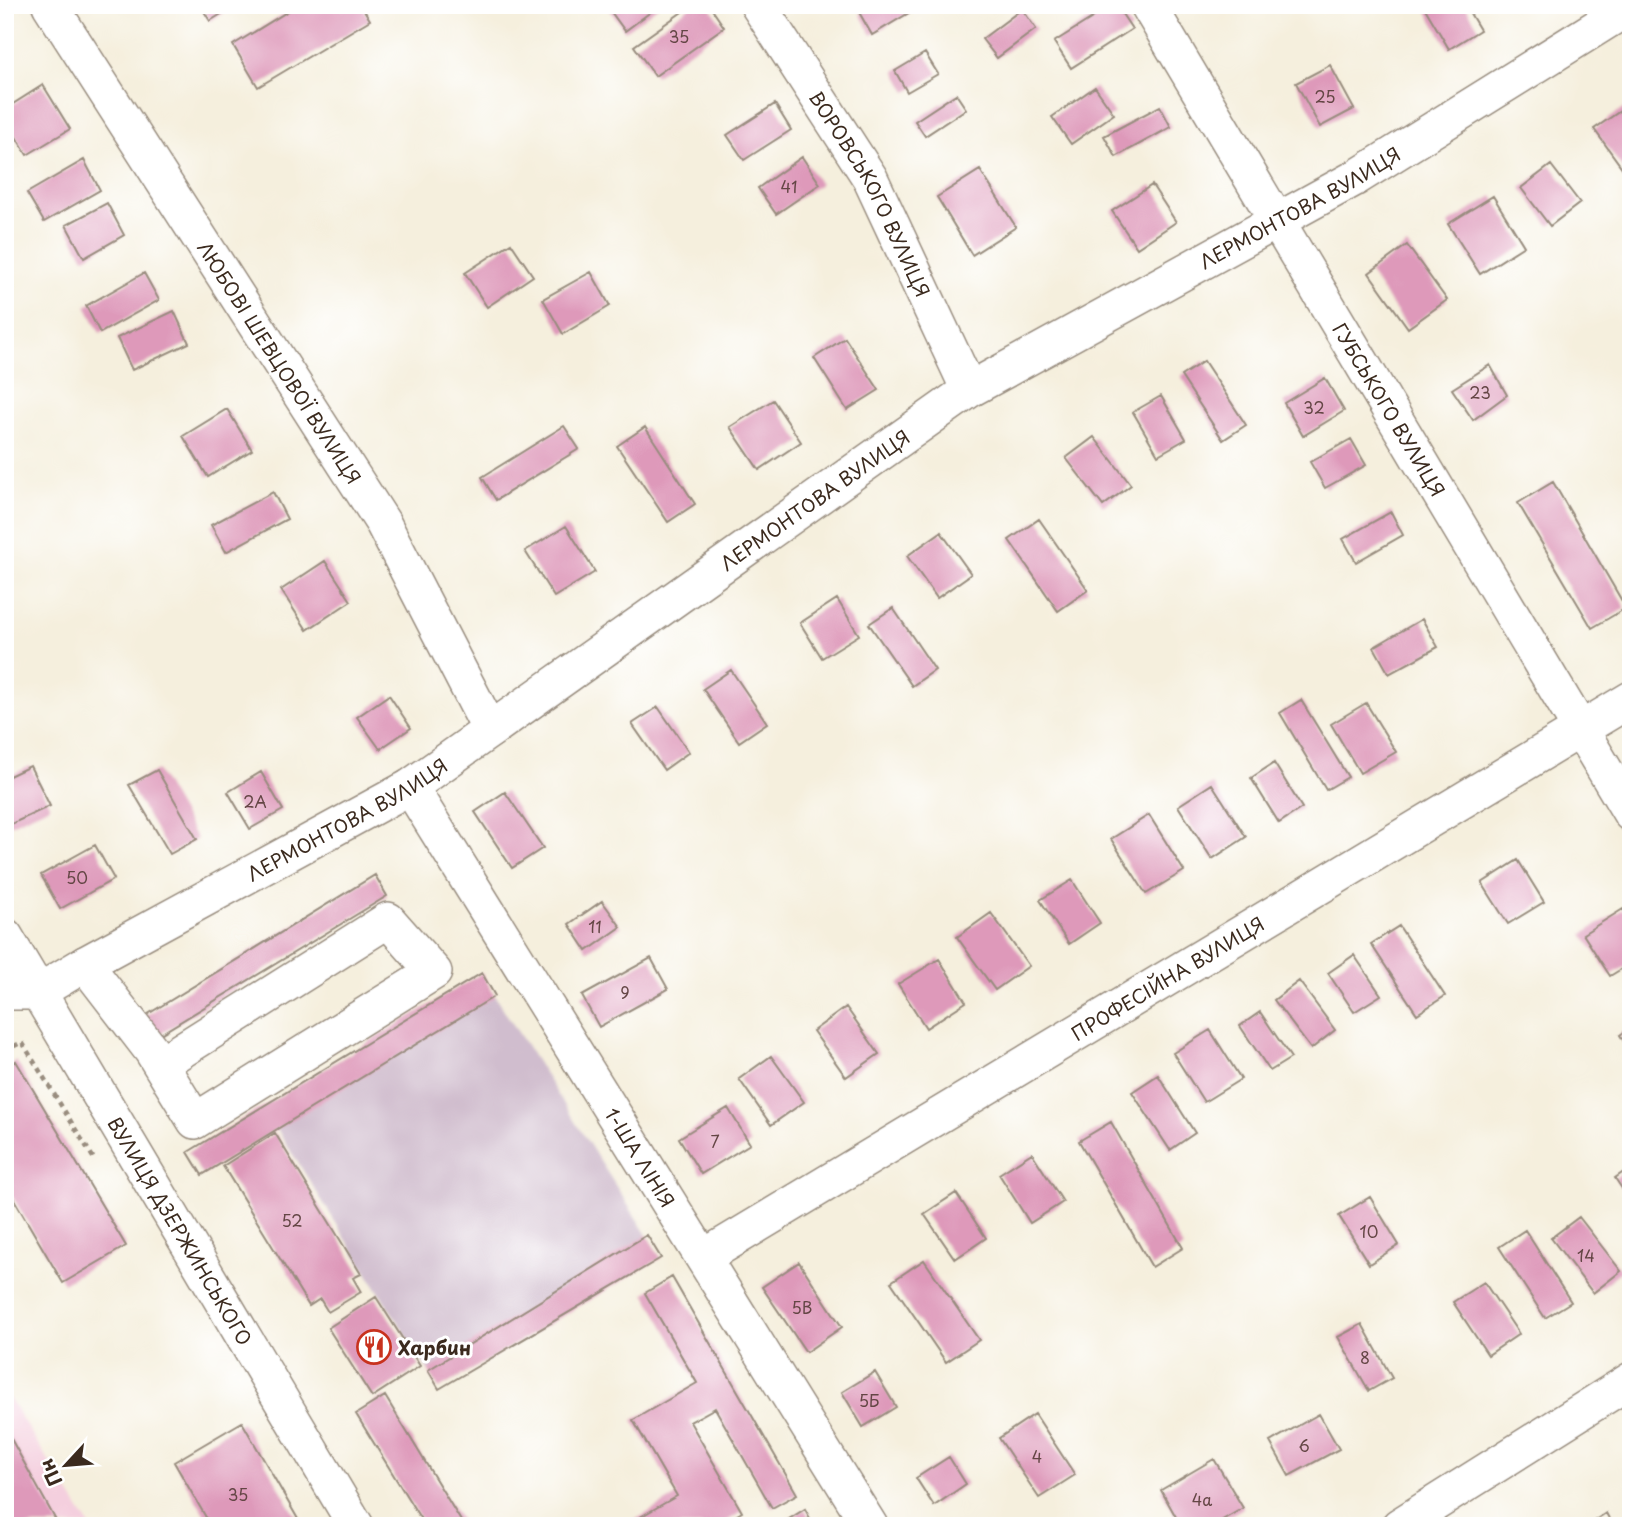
<svg xmlns="http://www.w3.org/2000/svg" width="1636" height="1531" font-family="'Playpen Sans',sans-serif">
<style>
.built{fill:#f4cfde}
.industrial{fill:#d0bdce}
.building{fill:#de99ba}
.lines{fill:none;stroke-linecap:round;stroke-linejoin:round}
.minor-casing{stroke:#988c7e;stroke-width:38}
.path{stroke:#988c7e;stroke-width:4.5;stroke-dasharray:5 5;stroke-linecap:butt}
.minor{stroke:#fff;stroke-width:35}
.labels{text-anchor:middle;dominant-baseline:central;stroke-width:6;stroke-linejoin:round;paint-order:stroke}
.number-label{font-size:16px;fill:#644645}
.street-label{font-size:19px;fill:#3b2a1e;stroke:#fff}
.poi-label{font-size:19px;font-weight:bold;fill:#3b2a1e;stroke:#fff;text-anchor:start}
</style>
<rect width="100%" height="100%" fill="#fff"/>
<filter id="ink" filterUnits="userSpaceOnUse"><feTurbulence type="fractalNoise" baseFrequency=".0143" numOctaves="2"/><feDisplacementMap in="SourceGraphic" scale="14" xChannelSelector="R" yChannelSelector="G"/><feConvolveMatrix kernelMatrix="1 2 1 2 8 2 1 2 1" color-interpolation-filters="sRGB"/></filter>
<filter id="wash" filterUnits="userSpaceOnUse"><feTurbulence type="fractalNoise" baseFrequency=".00686" numOctaves="4" result="noise"/><feDisplacementMap in="SourceGraphic" scale="28" xChannelSelector="R" yChannelSelector="G"/><feGaussianBlur stdDeviation="1.57" result="paint"/><feColorMatrix in="noise" values="0 0 0 0 0 0 0 0 0 0 0 0 0 0 0 0 0 1.4 0 .05"/><feComposite in="paint" operator="in"/></filter>
<g filter="url(#wash)">
<rect width="100%" height="100%" fill="#f5efdd"/>
<!-- built -->
<path class="built" d="M5,1392L90,1526H5Z"/>
<!-- industrial -->
<path class="industrial" d="M495,996L647,1235L428,1370L277,1129Z"/>
<g id="blocks">
<!-- building -->
<path class="building" d="M200,5H236L210,21Z
M298,5H361L370,20L258,87L233,45Z
M606,5H660L625,31Z
M692,5H709L724,27L655,76L634,46Z
M875,5H922L872,35L860,14Z
M1113,5H1116L1132,29L1071,68L1054,42Z
M1423,5H1465L1480,30L1449,49Z
M1022,9L1036,29L997,58L982,39Z
M925,53L938,74L907,92L895,71Z
M1330,65L1354,109L1320,127L1296,83Z
M43,85L70,129L27,155L5,119V109Z
M1095,87L1114,114L1071,144L1052,117Z
M956,94L966,109L925,136L915,121Z
M775,104L791,130L744,160L727,135Z
M1160,106L1171,127L1116,157L1104,136Z
M1626,107L1631,114V163L1623,169L1594,129Z
M802,157L820,184L776,214L758,188Z
M84,160L100,190L44,222L27,193Z
M1551,165L1580,203L1550,226L1521,188Z
M980,170L1016,227L972,255L937,197Z
M1152,185L1176,222L1137,248L1112,211Z
M1493,196L1524,246L1480,274L1448,224Z
M107,203L124,235L84,258L66,225Z
M511,243L533,276L487,307L465,273Z
M1407,245L1447,300L1408,328L1369,273Z
M591,272L610,306L563,334L543,299Z
M144,273L159,300L100,333L86,306Z
M174,311L189,343L132,370L117,338Z
M845,338L879,390L847,410L814,358Z
M1204,361L1246,425L1223,440L1181,376Z
M1490,365L1507,395L1473,420L1452,389Z
M1325,378L1344,411L1303,436L1284,403Z
M1161,396L1186,439L1158,455L1133,412Z
M773,400L801,442L759,470L730,427Z
M227,409L252,450L208,477L183,436Z
M564,426L579,449L496,500L482,477Z
M645,427L695,504L668,522L617,446Z
M1094,437L1131,485L1103,506L1066,458Z
M1351,439L1366,465L1325,488L1310,462Z
M1553,482L1626,608L1592,628L1518,503Z
M273,492L287,519L226,552L211,525Z
M1391,512L1403,535L1356,562L1343,539Z
M1039,519L1088,590L1058,611L1009,540Z
M566,526L595,572L554,597L525,551Z
M941,532L971,574L937,598L907,556Z
M325,561L351,601L307,630L281,590Z
M837,599L859,635L822,658L800,623Z
M893,608L935,670L912,686L869,624Z
M1422,619L1438,647L1389,674L1374,647Z
M731,670L767,723L739,742L703,689Z
M389,695L411,728L380,749L357,717Z
M1301,700L1348,777L1326,790L1280,713Z
M1366,703L1396,752L1360,773L1331,724Z
M658,707L689,752L664,770L632,724Z
M1274,763L1302,808L1279,823L1251,778Z
M30,766L50,806L5,827V778Z
M157,770L197,839L170,854L129,785Z
M261,772L283,810L250,829L228,792Z
M1212,784L1246,837L1212,859L1178,806Z
M505,792L543,848L512,868L475,812Z
M1149,815L1184,871L1146,894L1111,839Z
M95,845L114,879L60,909L41,875Z
M1518,860L1544,902L1508,924L1482,883Z
M375,875L387,896L152,1039L140,1019Z
M1072,880L1100,923L1069,944L1040,900Z
M602,901L621,927L587,951L569,924Z
M1623,909L1631,921V963L1610,976L1583,934Z
M991,913L1029,966L995,990L957,937Z
M1399,926L1445,996L1417,1014L1371,944Z
M1354,955L1381,995L1354,1012L1328,973Z
M651,958L668,989L599,1027L582,996Z
M939,959L966,1002L926,1028L898,984Z
M482,973L495,996L202,1175L188,1152Z
M1299,981L1335,1030L1311,1049L1274,1000Z
M846,1007L879,1054L846,1077L813,1031Z
M1260,1012L1291,1058L1270,1071L1240,1026Z
M1631,1027V1053L1620,1035Z
M1210,1030L1241,1079L1204,1102L1173,1053Z
M771,1056L804,1102L771,1125L739,1079Z
M16,1061L126,1246L63,1283L5,1184V1068Z
M1158,1075L1195,1133L1170,1150L1132,1092Z
M728,1108L750,1144L701,1174L679,1138Z
M1111,1122L1183,1248L1152,1267L1079,1141Z
M275,1133L361,1274L353,1278L361,1292L328,1312L320,1299L309,1306L223,1166Z
M1032,1153L1063,1202L1030,1223L999,1174Z
M1631,1167V1202L1615,1178Z
M956,1193L986,1238L955,1259L924,1214Z
M1370,1197L1399,1245L1369,1264L1339,1216Z
M1579,1217L1621,1271L1593,1293L1551,1238Z
M1525,1230L1571,1302L1545,1318L1499,1247Z
M647,1235L661,1258L439,1389L428,1370Z
M924,1260L979,1340L946,1362L891,1282Z
M799,1262L842,1327L806,1352L762,1287Z
M672,1277L797,1494L772,1508L715,1408L690,1422L742,1512L719,1526H639L635,1520L677,1496L633,1420L697,1383L645,1293Z
M1484,1282L1519,1334L1488,1355L1453,1302Z
M376,1297L420,1366L372,1397L328,1328Z
M1362,1324L1392,1378L1369,1391L1338,1337Z
M875,1372L896,1407L863,1427L842,1392Z
M385,1396L464,1526H425L356,1414Z
M1035,1414L1075,1475L1039,1498L999,1438Z
M1319,1414L1339,1449L1289,1476L1270,1442Z
M242,1422L302,1526H211L174,1462Z
M5,1428L59,1526H5Z
M949,1457L966,1484L934,1506L916,1478Z
M1214,1459L1243,1508L1212,1526H1181L1161,1490Z
M805,1509L814,1526H778Z
M1606,1513L1613,1526H1586Z"/>
</g>
</g>
<g filter="url(#ink)">
<use href="#blocks" fill-opacity="0" stroke="#988c7e" stroke-width="2"/>
<g class="lines">
<!-- minor casing -->
<g class="minor-casing">
<g id="minor">
<path id="s1" d="M50,5L383,523L490,730"/>
<path id="s2" d="M758,5L870,178L969,390"/>
<path id="s3" d="M1148,5L1631,814"/>
<path id="s4" d="M410,787L870,1526"/>
<path id="s5" d="M5,936L356,1526"/>
<path d="M85,964L152,1051L195,1121L434,972L388,920L160,1064"/>
<path id="s6" d="M5,992H38L85,964L410,787L969,390L1357,177L1631,6"/>
<path id="s7" d="M704,1257L1631,699"/>
<path d="M1399,1526L1631,1380"/>
</g>
</g>
<!-- path -->
<path class="path" d="M5,1051L22,1042L94,1159"/>
<!-- minor -->
<use href="#minor" class="minor"/>
</g>
</g>
<!-- icons -->
<defs>
<g id="restaurant-ring" transform="scale(1.75)"><circle r="9.5" fill="#fff" stroke="#c8321e" stroke-width="1.5"/><path d="M-5-6h1v4h1v-4h1v4h1v-4h1v5L-1.5 .5V6h-2V.5L-5-1ZM5-6V6H3V1.5H1.5Q1.5-4 5-6Z" fill="#c8321e"/></g>
</defs>
<g fill-rule="evenodd">
<use href="#restaurant-ring" x="374" y="1347"/>
</g>
<g class="labels">
<!-- number labels -->
<g class="number-label">
<text x="679" y="36">35</text>
<text x="1325" y="96">25</text>
<text x="789" y="186">41</text>
<text x="1480" y="392">23</text>
<text x="1314" y="407">32</text>
<text x="255" y="801">2А</text>
<text x="77" y="877">50</text>
<text x="595" y="926">11</text>
<text x="625" y="992">9</text>
<text x="715" y="1141">7</text>
<text x="292" y="1220">52</text>
<text x="1369" y="1231">10</text>
<text x="1586" y="1255">14</text>
<text x="802" y="1307">5В</text>
<text x="1365" y="1357">8</text>
<text x="869" y="1400">5Б</text>
<text x="1304" y="1445">6</text>
<text x="1037" y="1456">4</text>
<text x="238" y="1494">35</text>
<text x="1202" y="1499">4а</text>
</g>
<!-- street labels -->
<g class="street-label">
<text stroke="none"><textPath href="#s2" startOffset="220">ВОРОВСЬКОГО ВУЛИЦЯ</textPath></text>
<text stroke="none"><textPath href="#s6" startOffset="1521">ЛЕРМОНТОВА ВУЛИЦЯ</textPath></text>
<text stroke="none"><textPath href="#s1" startOffset="425">ЛЮБОВІ ШЕВЦОВОЇ ВУЛИЦЯ</textPath></text>
<text stroke="none"><textPath href="#s3" startOffset="471">ГУБСЬКОГО ВУЛИЦЯ</textPath></text>
<text stroke="none"><textPath href="#s6" startOffset="954">ЛЕРМОНТОВА ВУЛИЦЯ</textPath></text>
<text stroke="none"><textPath href="#s6" startOffset="387">ЛЕРМОНТОВА ВУЛИЦЯ</textPath></text>
<text stroke="none"><textPath href="#s7" startOffset="541">ПРОФЕСІЙНА ВУЛИЦЯ</textPath></text>
<text stroke="none"><textPath href="#s4" startOffset="436">1-ША ЛІНІЯ</textPath></text>
<text stroke="none"><textPath href="#s5" startOffset="343">ВУЛИЦЯ ДЗЕРЖИНСЬКОГО</textPath></text>
</g>
<!-- poi labels -->
<g class="poi-label">
<text x="398" y="1347">Харбин</text>
</g>
</g>
<!-- margin -->
<rect width="1636" height="1531" fill="none" stroke="#fff" stroke-width="28"/>
<!-- north arrow -->
<g transform="translate(66 1465) rotate(244)" stroke="#ffffff" stroke-width="5" paint-order="stroke">
<path d="M0-5L12 26L0 18L-12 26Z" fill="#3b2a1e"/>
<text y="-10" font-size="19" font-weight="bold" text-anchor="middle" fill="#3b2a1e">Пн</text>
</g>
</svg>
